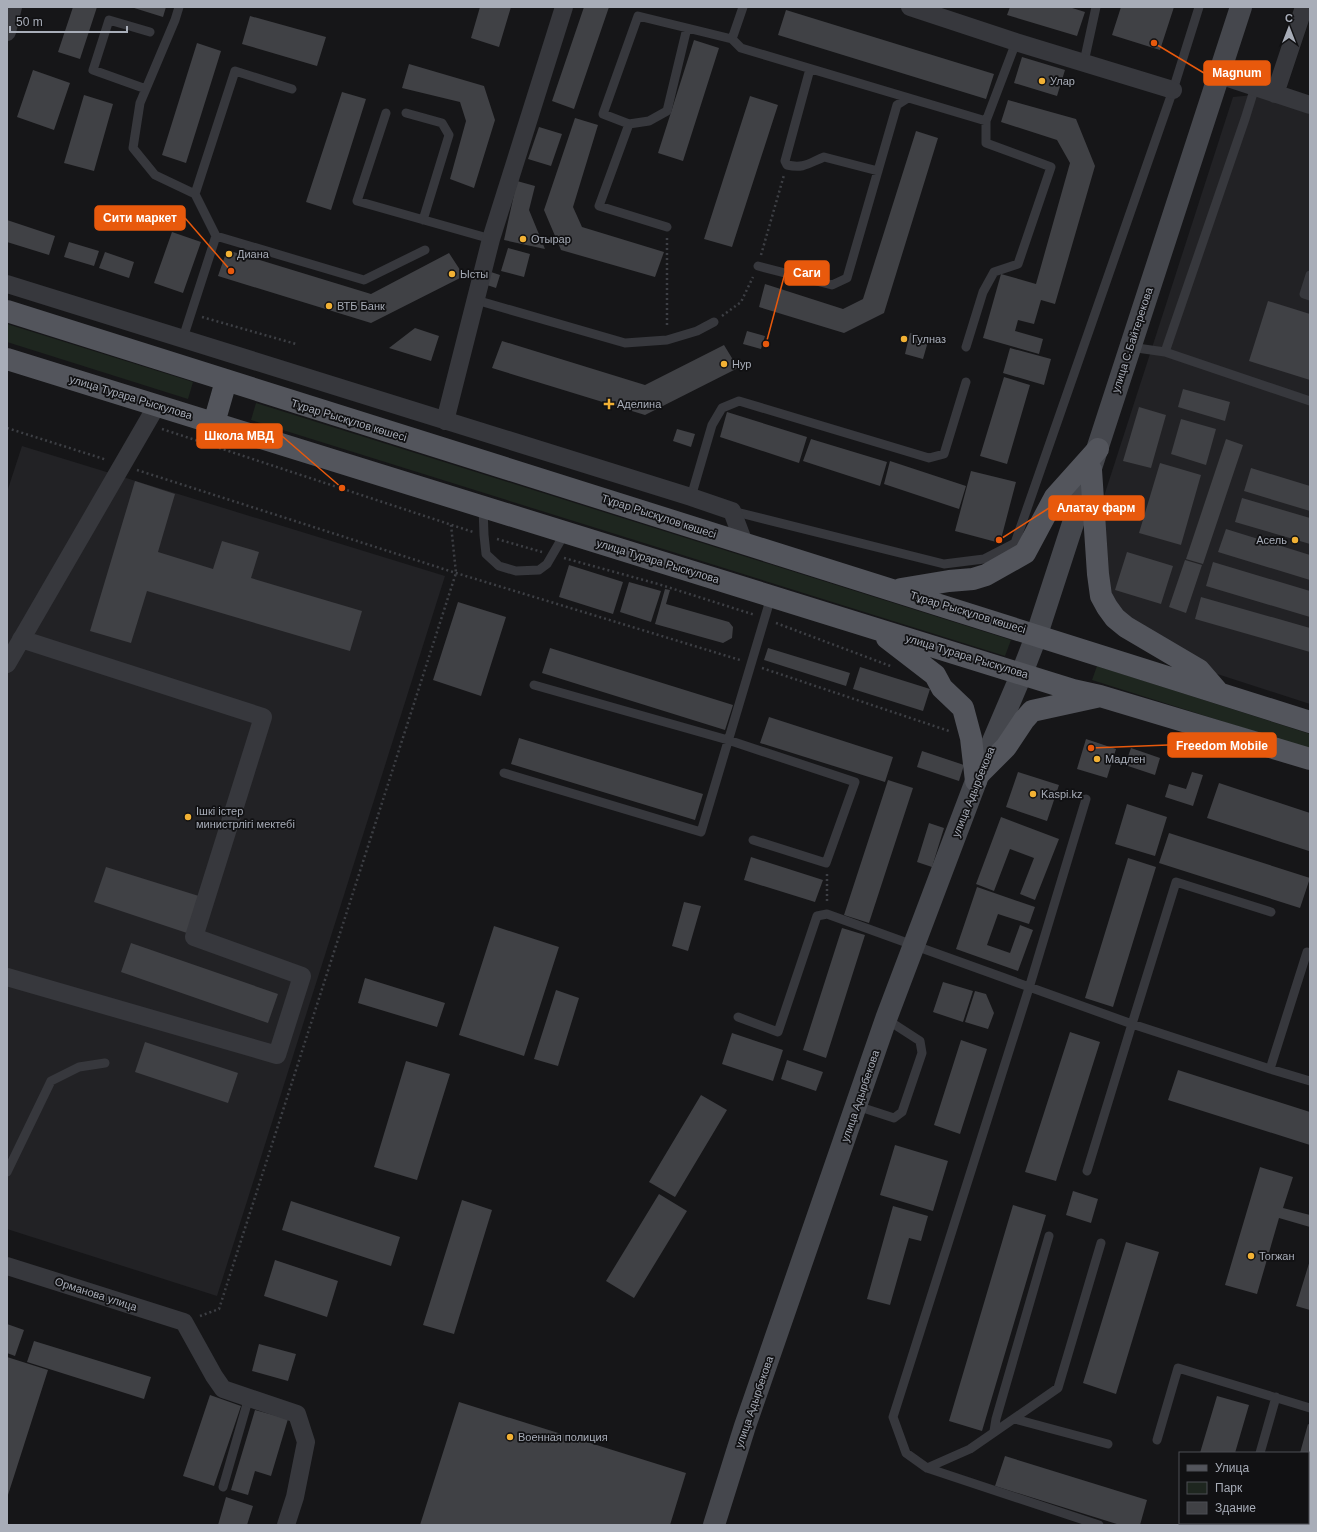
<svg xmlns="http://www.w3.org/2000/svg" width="1317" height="1532" font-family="Helvetica,sans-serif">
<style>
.built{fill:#222225}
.green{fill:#1e261f}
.building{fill:#404145}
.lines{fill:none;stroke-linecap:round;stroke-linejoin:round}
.path{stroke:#3d3f44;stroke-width:2.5;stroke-dasharray:2 3;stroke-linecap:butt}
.lane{stroke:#37383d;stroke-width:9}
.street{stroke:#37383d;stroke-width:18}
.secondary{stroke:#45474d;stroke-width:22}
.primary{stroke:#53555c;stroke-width:22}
.poi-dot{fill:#f2b134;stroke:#111113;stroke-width:1.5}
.labels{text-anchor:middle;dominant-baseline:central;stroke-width:3.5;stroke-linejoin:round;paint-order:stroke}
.poi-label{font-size:11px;fill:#a8adb8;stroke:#111113;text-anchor:start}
.street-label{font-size:11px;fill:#a8adb8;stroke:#111113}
.leader{fill:none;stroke:#e8590c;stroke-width:1.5}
.callout-dot{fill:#e8590c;stroke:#111113;stroke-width:1.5}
.callout{fill:#e8590c;stroke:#e8590c;stroke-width:1.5}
.callout-label{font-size:12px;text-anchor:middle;font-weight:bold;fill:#fff}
</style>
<rect width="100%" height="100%" fill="#161618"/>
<!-- built -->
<path class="built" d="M1264,94L1310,110V704L1211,672L1118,625L1086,552L1233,97Z
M22,446L445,576L217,1296L7,1229V492Z"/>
<!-- green -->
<path class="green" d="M7,324L193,382L188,399L7,342Z
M256,403L1011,640L1005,656L251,420Z
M1097,666L1310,734V749L1092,680Z"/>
<!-- building -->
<path class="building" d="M73,7H97L80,59L58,52Z
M131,7H166L163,17Z
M480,7H511L499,47L471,38Z
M584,7H609L574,109L552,101Z
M1010,7H1069L1085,12L1077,36L1007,15Z
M1121,7H1174L1160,50L1112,35Z
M786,10L994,74L986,99L778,35Z
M250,16L326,37L317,66L242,44Z
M694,40L719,48L683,161L658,153Z
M197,43L221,51L186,163L162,155Z
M1022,57L1065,70L1057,96L1014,83Z
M409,64L484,86L495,120L474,188L450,179L466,121L460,102L402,88Z
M33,70L70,83L54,130L17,117Z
M342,92L366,99L331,210L306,202Z
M84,95L113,104L94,171L64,163Z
M750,96L778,105L732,247L704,239Z
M1008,100L1076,119L1095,166L1055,304L1041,300L1034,324L1018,320L1015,331L1043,339L1039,354L983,338L1001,274L1036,284L1070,163L1057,140L1001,122Z
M575,118L598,125L573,207L582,227L664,252L655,277L561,250L544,210Z
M539,127L562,134L551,166L528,159Z
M916,131L938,138L884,313L844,333L759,307L765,284L843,309L863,299Z
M517,181L535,186L529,210L545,249L504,240Z
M7,220L55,236L49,255L7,242Z
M172,232L201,242L183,293L154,283Z
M69,242L99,251L94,266L64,257Z
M508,248L530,254L524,277L501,271Z
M227,250L371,294L449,253L464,276L371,323L218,276Z
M105,252L134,262L129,278L99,268Z
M491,272L500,275L496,288L487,285Z
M1268,301L1310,314V380L1249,361Z
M415,328L439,336L431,361L389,348Z
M747,331L765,336L761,349L743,344Z
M910,333L929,338L923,359L905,354Z
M502,341L645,385L724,345L738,368L645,415L492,368Z
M1010,348L1051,359L1044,385L1003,373Z
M1004,377L1030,385L1007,464L980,456Z
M1183,389L1230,402L1225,421L1178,407Z
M1139,407L1166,415L1151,468L1123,461Z
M727,412L807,437L799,463L720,437Z
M1181,419L1216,429L1206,465L1171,454Z
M677,429L695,434L691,447L673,441Z
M811,439L887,462L880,486L803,461Z
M1226,439L1243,445L1203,564L1186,559Z
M890,461L966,486L959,509L884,484Z
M1160,463L1201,475L1181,545L1139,533Z
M1251,468L1310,486V511L1244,491Z
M971,471L1016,482L1000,543L955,531Z
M135,481L175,494L158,552L213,569L222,541L259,552L251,578L362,611L350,651L147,591L131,643L90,631Z
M1242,498L1310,518V544L1235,522Z
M1226,529L1310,555V580L1218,552Z
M1127,552L1173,566L1161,604L1115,590Z
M1185,560L1202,565L1186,613L1169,607Z
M1213,562L1310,591V617L1206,586Z
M569,565L623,582L613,614L559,597Z
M629,582L661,591L651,622L620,612Z
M665,589L670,590L666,604L729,622L733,627L732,638L723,643L655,624Z
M1201,597L1310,628V652L1195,619Z
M458,602L506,617L481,696L433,680Z
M550,648L733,705L725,730L542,673Z
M768,648L850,673L846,686L764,660Z
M860,667L930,689L923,711L853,689Z
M769,717L893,757L885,782L760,743Z
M519,738L703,794L695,820L511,764Z
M1086,739L1116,749L1107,778L1077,769Z
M1131,748L1160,758L1155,775L1125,765Z
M922,751L964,765L959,781L917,767Z
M1018,772L1059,785L1047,821L1006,807Z
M1192,772L1203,775L1193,806L1165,797L1169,784L1186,789Z
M888,780L913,788L869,923L844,915Z
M1219,783L1310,813V847L1309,851L1207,818Z
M1127,804L1167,817L1155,856L1115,844Z
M1001,817L1059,839L1035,900L1020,894L1034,858L1010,849L994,891L976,884Z
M929,823L944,828L932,867L917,862Z
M1169,833L1310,878L1300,908L1159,863Z
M751,857L823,880L815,902L744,880Z
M1128,858L1156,867L1113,1007L1085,998Z
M106,867L202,897L190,934L94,902Z
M977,887L1035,907L1029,924L998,914L987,945L1010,953L1020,925L1033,930L1018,971L956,949Z
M684,902L701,906L688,951L672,946Z
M494,926L559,947L524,1056L459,1035Z
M842,928L865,935L826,1058L803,1050Z
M131,943L278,994L268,1023L121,972Z
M365,978L445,1003L437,1027L358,1003Z
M943,982L973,991L963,1022L933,1012Z
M556,990L579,998L558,1066L534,1059Z
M975,991L986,994L994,1013L988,1029L965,1022Z
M1070,1032L1100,1042L1056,1181L1025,1172Z
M732,1033L783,1050L773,1081L722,1064Z
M961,1040L987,1049L960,1134L934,1125Z
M145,1042L238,1073L228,1103L135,1072Z
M787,1060L823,1072L816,1091L781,1079Z
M406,1061L450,1074L417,1180L374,1167Z
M1178,1070L1310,1112V1145L1168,1100Z
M701,1095L727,1110L675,1197L649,1182Z
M895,1145L948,1161L933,1211L880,1195Z
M1260,1167L1293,1177L1283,1208L1310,1215V1227L1279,1218L1257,1294L1225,1285Z
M1073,1191L1098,1199L1091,1223L1066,1215Z
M659,1194L687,1211L634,1298L606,1281Z
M462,1200L492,1210L454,1334L423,1325Z
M291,1201L400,1237L391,1266L282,1230Z
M1013,1205L1046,1215L982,1431L949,1421Z
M893,1206L928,1216L921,1241L909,1238L890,1305L867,1299Z
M1126,1242L1159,1252L1116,1394L1083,1383Z
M275,1260L338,1281L327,1317L264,1296Z
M1310,1260V1310L1296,1306Z
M7,1324L24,1330L15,1356L7,1353Z
M34,1341L151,1377L144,1399L27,1362Z
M259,1344L296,1354L288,1381L252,1371Z
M7,1357L48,1370L7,1498Z
M210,1395L241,1406L214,1486L183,1476Z
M1217,1396L1249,1405L1235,1453H1200Z
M459,1402L686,1473L670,1525H420Z
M255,1410L288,1419L271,1476L255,1471L248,1495L231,1490Z
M1308,1424L1310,1425V1525H1280L1281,1523H1308V1453H1300Z
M1005,1456L1147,1500L1140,1525H1120L995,1486Z
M226,1497L253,1506L247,1525H218Z
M1179,1523H1214L1213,1525H1179Z"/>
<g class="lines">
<!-- path -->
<path class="path" d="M667,238V327
M761,255L784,175
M722,316L741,302L753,277
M202,317L296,344
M7,428L107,460
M162,429L473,532
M137,470L456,573L740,660
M497,539L542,552
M564,558L658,584L755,615
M776,623L893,667
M762,668L949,731V729
M827,874V903
M200,1316L219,1309L456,573L451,525"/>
<!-- lane -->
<path class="lane" d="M179,7L175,20L140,103L133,148L155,175L195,194
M743,7L732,39L741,48L986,121
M1084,62L1096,7
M810,69L785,161L787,165C804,169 809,163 824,157L878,171
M146,89L93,70L109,20L150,32
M386,113L357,201L491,239
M406,113L442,123L449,135L423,220
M629,124L649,121L667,111L687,28
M667,227L599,206L629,124L603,114L638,16L732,39
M216,236L195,194L235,71L292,89
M758,266L832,285L847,278L897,105L908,98
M1310,275L1304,294L1310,296
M476,300L625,343L667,340L697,331L714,322
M183,338L216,236L364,280L425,250
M966,347L983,292L994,272L1018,264L1051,167L986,143V121L1016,42
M1130,347L1165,352L1310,401
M1165,352L1245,119L1255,87
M691,497L712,425L722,408L739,401L929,458L944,454L966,382
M483,507L484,535L486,554L499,566L516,571L539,570L547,564L565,533
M732,511L944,564L984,559L1015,543L1173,90L1199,7
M534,685L728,740L855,782L826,863L753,840
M504,773L701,832L771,597
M1086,799L1029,988L893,1417L906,1453L927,1468L970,1449L1058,1388L1101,1243
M738,1017L778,1032L817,916L827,914L1132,1024L1176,882L1271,912
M1270,1069L1310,1081
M857,1106L894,1118L902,1112L922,1053L920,1041L886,1019
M1087,1171L1132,1024L1270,1069L1307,952
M7,1172L51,1081L79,1067L105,1063
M1015,1419L1108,1444
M994,1431L996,1419L1049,1236
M1157,1440L1178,1368L1310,1408
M1260,1453L1276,1397
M927,1468L1099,1525
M223,1487L249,1397
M1239,1525L1240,1523"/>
<!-- street -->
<path class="street" d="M910,7L1016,42L1173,90
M7,32L13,7
M1219,75L1310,105
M1275,94L1304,7
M7,284L691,497L732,511L744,543
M445,421L491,239L564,7
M7,664L157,405
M7,977L277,1055L302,976L194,937L263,717L21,639
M7,1266L184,1322L214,1376L223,1389L297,1414L306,1442L295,1497L286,1525"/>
<!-- secondary -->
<path class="secondary" d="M714,1525L745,1426L886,1019L976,781L1022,673L1037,634L1241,7"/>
<!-- primary -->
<path class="primary" d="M7,311C440,451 877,582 1310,722
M7,359L1073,690L1100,696L1310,759
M214,423L226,381
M1091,470L1098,574L1101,596L1107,607L1115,618L1126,627L1199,670L1218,692
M901,589L949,581L973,579L986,575L1025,553L1055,497L1098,449
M887,638L935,675L942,688L963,708L971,738L976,781
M980,773L1006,747L1024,720L1032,711L1096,697"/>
</g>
<!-- markers -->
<g class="poi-dot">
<circle cx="1042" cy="81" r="4"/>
<circle cx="523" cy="239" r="4"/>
<circle cx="229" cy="254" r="4"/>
<circle cx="452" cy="274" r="4"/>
<circle cx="329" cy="306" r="4"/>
<circle cx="904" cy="339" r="4"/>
<circle cx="724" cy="364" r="4"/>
<path d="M607 398h4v4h4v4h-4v4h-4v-4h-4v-4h4z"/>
<circle cx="1295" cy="540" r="4"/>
<circle cx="1097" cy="759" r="4"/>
<circle cx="1033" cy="794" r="4"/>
<circle cx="188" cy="817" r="4"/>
<circle cx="1251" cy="1256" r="4"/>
<circle cx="510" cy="1437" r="4"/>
</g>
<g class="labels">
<!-- poi labels -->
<g class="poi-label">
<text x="1050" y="81">Улар</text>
<text x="531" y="239">Отырар</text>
<text x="237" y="254">Диана</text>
<text x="460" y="274">Ысты</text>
<text x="337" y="306">ВТБ Банк</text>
<text x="912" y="339">Гулназ</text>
<text x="732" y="364">Нур</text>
<text x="617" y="404">Аделина</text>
<text x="1287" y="540" text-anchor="end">Асель</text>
<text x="1105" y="759">Мадлен</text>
<text x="1041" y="794">Kaspi.kz</text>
<text x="196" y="811">Ішкі істер<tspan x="196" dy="13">министрлігі мектебі</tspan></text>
<text x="1259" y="1256">Тогжан</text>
<text x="518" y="1437">Военная полиция</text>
</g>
<!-- street labels -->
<g class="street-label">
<text transform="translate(1132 340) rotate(-72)">улица С.Байтерекова</text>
<text transform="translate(131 397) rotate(17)">улица Турара Рыскулова</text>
<text transform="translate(349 420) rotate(17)">Тұрар Рыскұлов көшесі</text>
<text transform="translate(659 516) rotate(18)">Тұрар Рыскұлов көшесі</text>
<text transform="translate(658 561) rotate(17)">улица Турара Рыскулова</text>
<text transform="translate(968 612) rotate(17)">Тұрар Рыскұлов көшесі</text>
<text transform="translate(967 656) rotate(17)">улица Турара Рыскулова</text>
<text transform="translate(973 792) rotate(-68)">улица Адырбекова</text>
<text transform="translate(860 1096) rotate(-71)">улица Адырбекова</text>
<text transform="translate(96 1294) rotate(18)">Орманова улица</text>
<text transform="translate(754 1402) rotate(-71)">улица Адырбекова</text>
</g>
</g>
<!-- callouts -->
<path class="leader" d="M1154 43L1204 73M231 271L185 218M766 344L785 273M342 488L282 436M999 540L1049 508M1091 748L1168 745"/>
<g class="callout-dot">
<circle cx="1154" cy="43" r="4"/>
<circle cx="231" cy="271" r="4"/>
<circle cx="766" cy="344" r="4"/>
<circle cx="342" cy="488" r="4"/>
<circle cx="999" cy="540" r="4"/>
<circle cx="1091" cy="748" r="4"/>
</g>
<g class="callout">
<rect x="1204" y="61" width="66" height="24" rx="4"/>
<rect x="95" y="206" width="90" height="24" rx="4"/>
<rect x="785" y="261" width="44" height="24" rx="4"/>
<rect x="197" y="424" width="85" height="24" rx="4"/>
<rect x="1049" y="496" width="95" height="24" rx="4"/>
<rect x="1168" y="733" width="108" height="24" rx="4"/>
</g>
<g class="callout-label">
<text x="1237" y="77">Magnum</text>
<text x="140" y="222">Сити маркет</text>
<text x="807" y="277">Саги</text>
<text x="239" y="440">Школа МВД</text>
<text x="1096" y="512">Алатау фарм</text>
<text x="1222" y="750">Freedom Mobile</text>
</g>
<!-- border -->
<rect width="1317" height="1532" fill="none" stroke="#a8adb8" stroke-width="16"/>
<!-- legend -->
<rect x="1179" y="1452" width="130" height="72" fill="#111113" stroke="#4d4f55"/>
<rect x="1187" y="1465" width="20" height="6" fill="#53555c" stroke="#4d4f55"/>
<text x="1215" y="1472" font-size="12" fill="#a8adb8">Улица</text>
<rect x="1187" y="1482" width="20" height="12" fill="#1e261f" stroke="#4d4f55"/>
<text x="1215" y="1492" font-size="12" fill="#a8adb8">Парк</text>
<rect x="1187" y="1502" width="20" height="12" fill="#404145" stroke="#4d4f55"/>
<text x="1215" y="1512" font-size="12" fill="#a8adb8">Здание</text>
<!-- north arrow -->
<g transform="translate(1289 28)" stroke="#111113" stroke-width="3" paint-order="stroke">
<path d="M0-3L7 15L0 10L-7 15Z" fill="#a8adb8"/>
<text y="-6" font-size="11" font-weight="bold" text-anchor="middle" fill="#a8adb8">С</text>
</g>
<!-- scale -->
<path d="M10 26v6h117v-6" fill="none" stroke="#a8adb8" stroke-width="2"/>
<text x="16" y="26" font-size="12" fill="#a8adb8" stroke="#111113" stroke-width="3" paint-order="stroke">50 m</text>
</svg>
